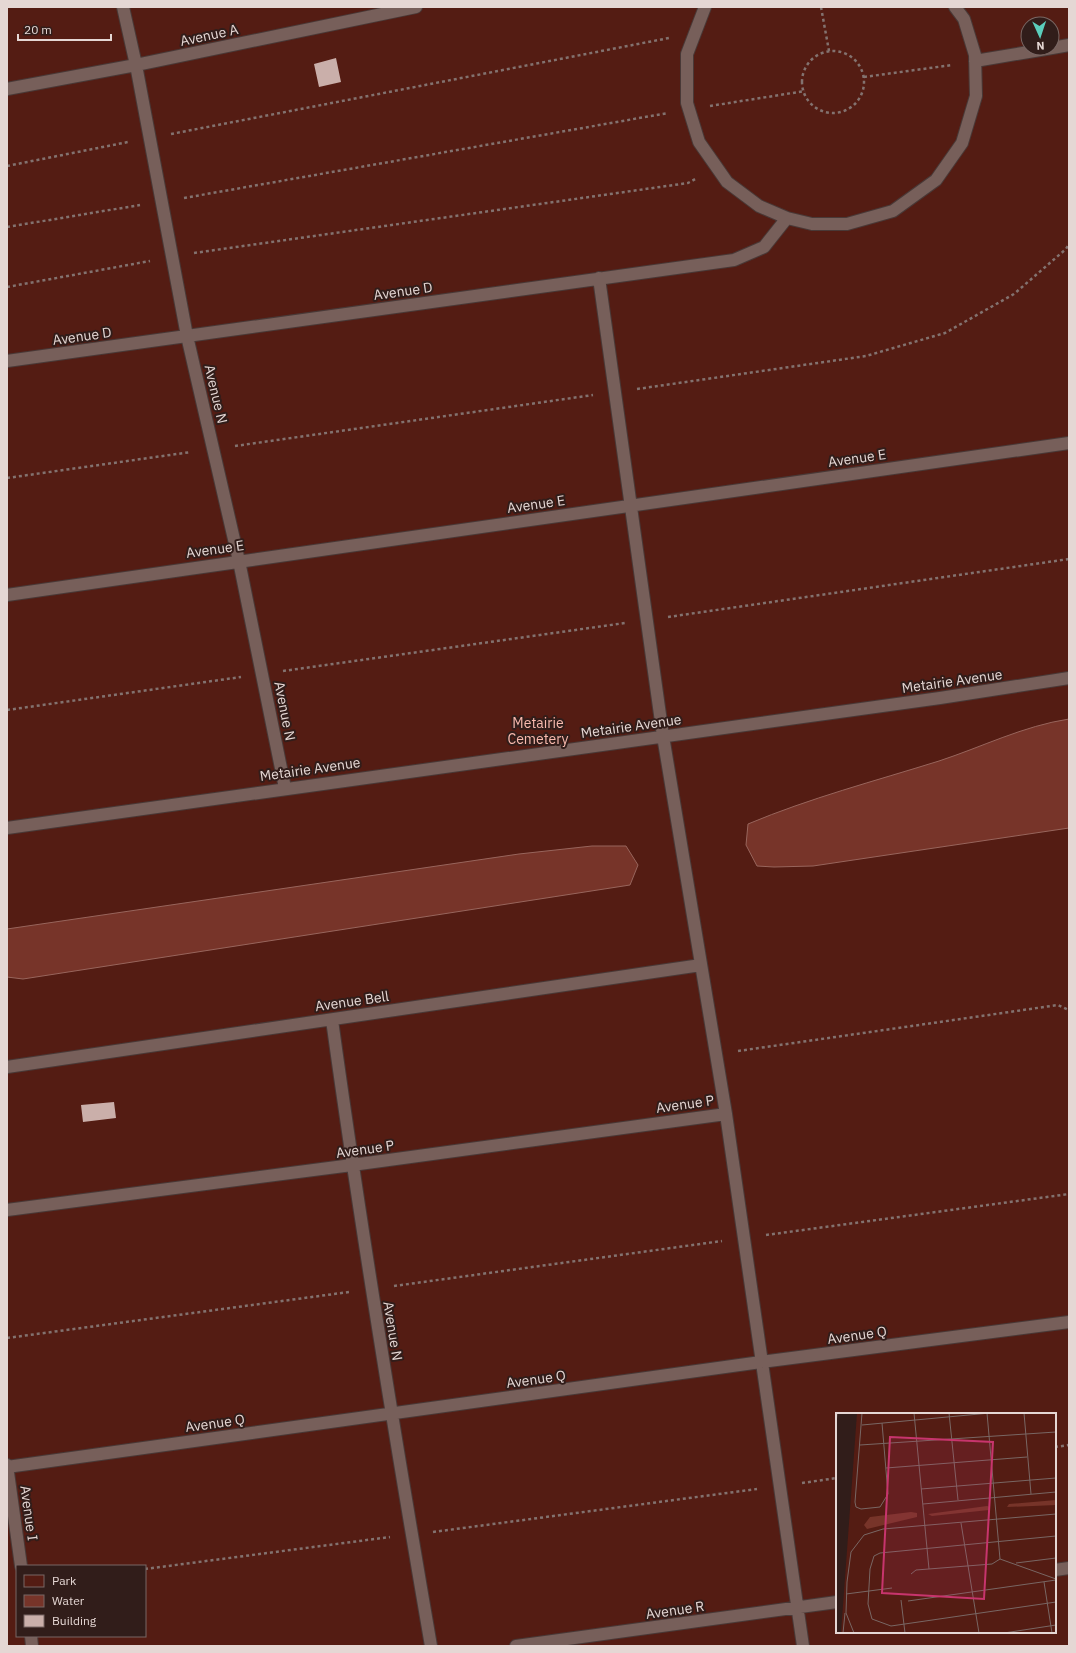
<svg xmlns="http://www.w3.org/2000/svg" width="1076" height="1653" font-family="'IBM Plex Sans',sans-serif">
<style>
.green{fill:#541c13;fill-rule:evenodd}
.water{fill:#773429;stroke:#98655c}
.building{fill:#caafaa}
.lines{fill:none;stroke-linecap:round;stroke-linejoin:round}
.service-casing{stroke:#493937;stroke-width:14}
.path{stroke:#83726f;stroke-width:2.5;stroke-dasharray:3 3;stroke-linecap:butt}
.service{stroke:#775f5a;stroke-width:12}
.labels{text-anchor:middle;dominant-baseline:central;stroke-width:4;stroke-linejoin:round;paint-order:stroke}
.street-label{font-size:14px;fill:#e5d7d4;stroke:#311d1a}
.park-label{font-size:14px;fill:#f9baae;stroke:#311d1a}
.inset-road{fill:none;stroke:#796764;stroke-width:1}
.view{fill:#c7356d;fill-opacity:0.15;stroke:#c7356d;stroke-width:2}
.inset-edge{fill:none;stroke:#e5d7d4;stroke-width:2}
</style>
<rect width="100%" height="100%" fill="#311d1a"/>
<!-- green -->
<path class="green" d="M7,7H1069V1646H7ZM1028,24H1052V48H1028ZM837,1414H1055V1632H837ZM17,1566H145V1636H17Z"/>
<!-- water -->
<path class="water" d="M1069,719V828L813,866L774,867L757,866L746,845L748,824C810,798 875,781 939,761C982,747 1023,726 1069,719Z
M592,846H626L638,865L630,885L23,979L7,977V929L519,854Z"/>
<!-- building -->
<path class="building" d="M336,58L341,82L319,87L314,64Z
M114,1102L116,1118L83,1122L81,1105Z"/>
<g class="lines">
<!-- service casing -->
<g class="service-casing">
<path id="service" d="M123,7L136,65L187,336L239,561L285,788
M705,7L687,54V103L699,142L727,182L759,206L787,218L812,224H847L893,211L936,180L962,143L976,96L975,55L964,19L955,7
M1052,48L1069,45
M975,61L1052,48
M7,89L136,65L416,7
M599,278L663,736L726,1114L803,1646
M7,361L734,260L764,247L787,218
M7,595L1069,443
M7,828L940,698L1069,678
M332,1020C361,1229 395,1438 431,1646
M7,1067L701,965
M7,1210L352,1165L726,1114
M7,1465L21,1566
M7,1467L761,1362L1069,1322
M1055,1570L1069,1568
M31,1636L32,1646
M516,1646L837,1602"/>
</g>
<!-- path -->
<path class="path" d="M821,7L829,51
M802 82a31 31 0 1 1 62 0a31 31 0 1 1-62 0Z
M864,77L952,65
M710,106L805,91
M171,134L669,38
M7,166L128,142
M184,198L668,113
M7,227L140,205
M194,253L688,183L697,178
M7,287L150,261
M637,389L866,356L945,333L1014,294L1066,249L1069,244
M235,446L593,395
M7,478L191,452
M668,617L1069,559
M283,671L625,623
M7,710L241,677
M738,1051L1058,1005L1069,1010
M766,1235L1069,1194
M394,1286L722,1241
M7,1338L349,1292
M1055,1447L1069,1445
M802,1483L837,1478
M433,1532L757,1489
M145,1569L390,1537"/>
<!-- service -->
<use href="#service" class="service"/>
</g>
<g class="labels">
<!-- street labels -->
<g class="street-label">
<text transform="translate(209 35) rotate(-12)">Avenue A</text>
<text transform="translate(403 291) rotate(-8)">Avenue D</text>
<text transform="translate(82 336) rotate(-8)">Avenue D</text>
<text transform="translate(216 394) rotate(77)">Avenue N</text>
<text transform="translate(857 458) rotate(-8)">Avenue E</text>
<text transform="translate(536 504) rotate(-8)">Avenue E</text>
<text transform="translate(215 549) rotate(-8)">Avenue E</text>
<text transform="translate(952 681) rotate(-8)">Metairie Avenue</text>
<text transform="translate(285 711) rotate(79)">Avenue N</text>
<text transform="translate(631 726) rotate(-8)">Metairie Avenue</text>
<text transform="translate(310 769) rotate(-8)">Metairie Avenue</text>
<text transform="translate(352 1001) rotate(-8)">Avenue Bell</text>
<text transform="translate(685 1104) rotate(-8)">Avenue P</text>
<text transform="translate(365 1149) rotate(-8)">Avenue P</text>
<text transform="translate(393 1331) rotate(81)">Avenue N</text>
<text transform="translate(857 1335) rotate(-8)">Avenue Q</text>
<text transform="translate(536 1379) rotate(-8)">Avenue Q</text>
<text transform="translate(215 1423) rotate(-8)">Avenue Q</text>
<text transform="translate(29 1513) rotate(82)">Avenue I</text>
<text transform="translate(675 1610) rotate(-8)">Avenue R</text>
</g>
<!-- park labels -->
<g class="park-label">
<text x="538" y="723">Metairie<tspan x="538" dy="16">Cemetery</tspan></text>
</g>
</g>
<!-- overview -->
<g transform="translate(836 1413)">
<rect width="220" height="220" fill="#311d1a"/>
<path d="M21,0H220V220H5Z" fill="#541c13"/>
<path d="M220,87V92L171,94L173,91ZM151,93L154,94L153,97L96,103L92,101ZM75,99L81,100V104L31,116L28,112L34,104Z" fill="#773429"/>
<path class="inset-road" d="M26,0L19,89L20,94L25,96L44,94L52,81L46,10M78,0L93,156M113,0L122,87M151,0L164,146M188,0L195,81M0,12L1,0M26,12L154,0M24,32L220,19M50,55L191,44M85,76L220,65M87,91L220,79M125,110L143,220M220,123L44,140L38,143L34,156L32,191L36,206L55,213L220,189M164,146L220,166M180,150L220,145M75,161L80,157L156,151L164,146M208,169L216,220M10,181L56,175M65,187L69,220M72,188L220,167M7,220L9,200M18,220L10,200L11,169L15,139L28,122L47,116L220,101M168,220L220,212"/>
<path class="view" d="M54,24L157,29L148,186L46,180Z"/>
<rect width="220" height="220" class="inset-edge"/>
</g>
<!-- border -->
<rect width="1076" height="1653" fill="none" stroke="#e5d7d4" stroke-width="16"/>
<!-- legend -->
<rect x="16" y="1565" width="130" height="72" fill="#311d1a" stroke="#796764"/>
<rect x="24" y="1575" width="20" height="12" fill="#541c13" stroke="#796764"/>
<text x="52" y="1585" font-size="12" fill="#e5d7d4">Park</text>
<rect x="24" y="1595" width="20" height="12" fill="#773429" stroke="#796764"/>
<text x="52" y="1605" font-size="12" fill="#e5d7d4">Water</text>
<rect x="24" y="1615" width="20" height="12" fill="#caafaa" stroke="#796764"/>
<text x="52" y="1625" font-size="12" fill="#e5d7d4">Building</text>
<!-- north arrow -->
<g transform="translate(1040 36) rotate(177)"><circle r="19" fill="#311d1a" stroke="#796764"/>
<path d="M0-3L7 15L0 10L-7 15Z" fill="#5bcebc"/>
<text y="-6" font-size="11" font-weight="bold" text-anchor="middle" fill="#e5d7d4">N</text>
</g>
<!-- scale -->
<path d="M18 34v6h93v-6" fill="none" stroke="#e5d7d4" stroke-width="2"/>
<text x="24" y="34" font-size="12" fill="#e5d7d4" stroke="#311d1a" stroke-width="3" paint-order="stroke">20 m</text>
</svg>
